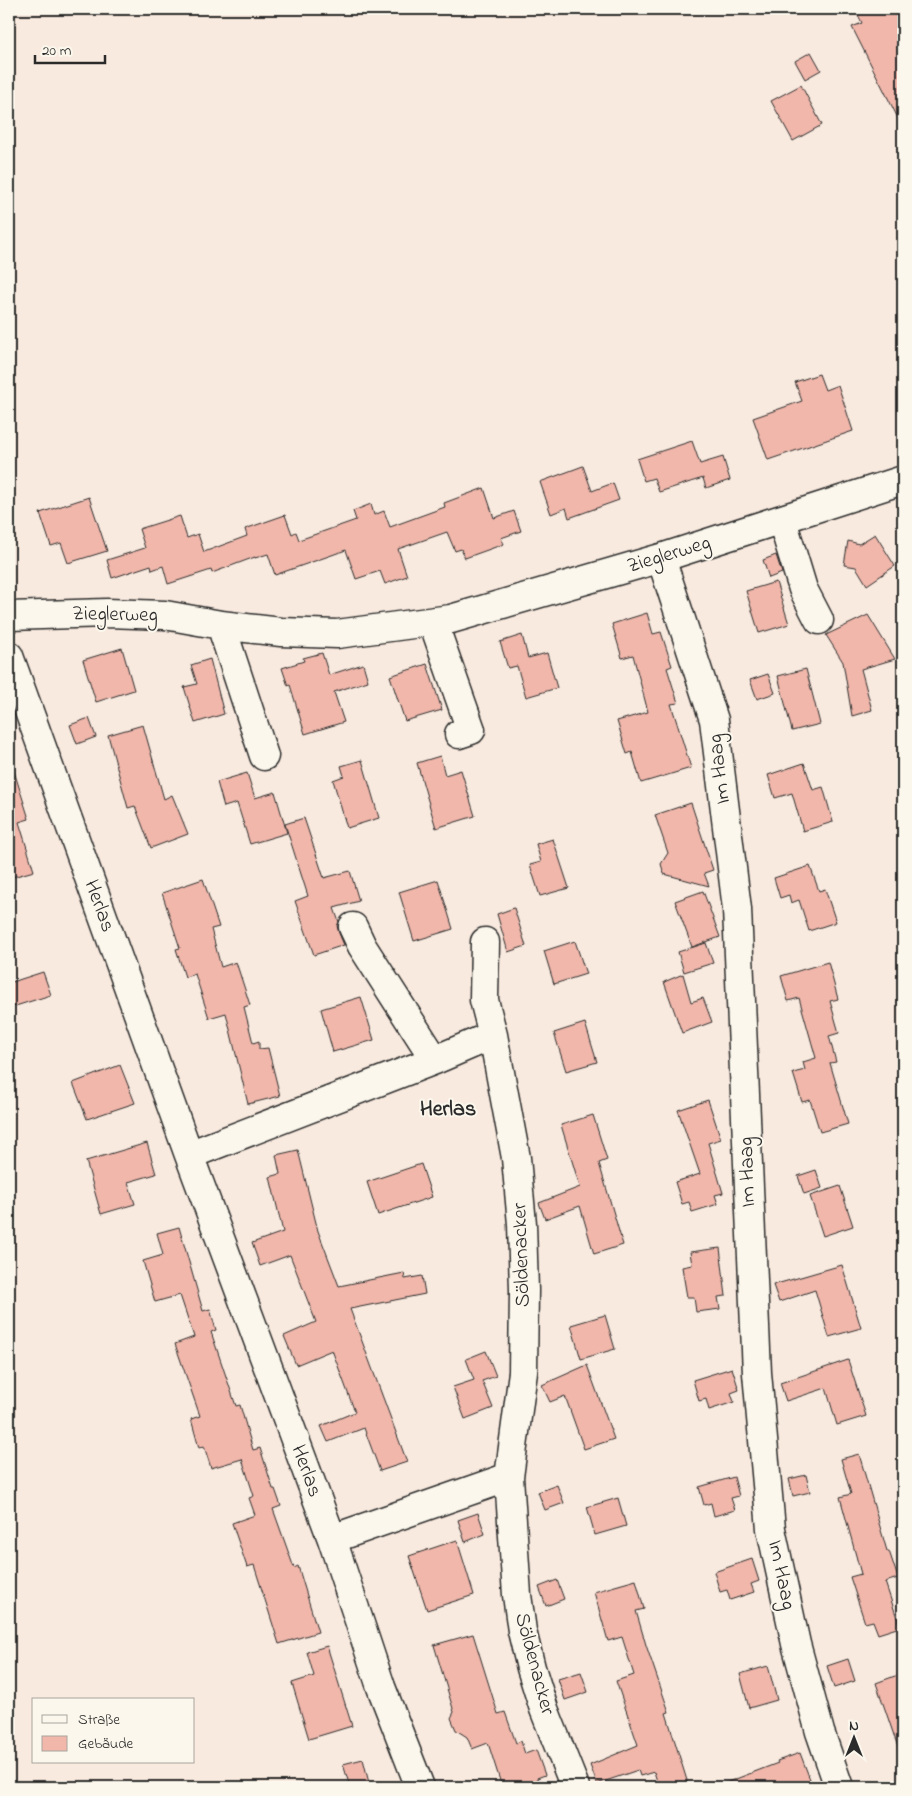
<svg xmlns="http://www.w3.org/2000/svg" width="912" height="1796" font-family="'Indie Flower',sans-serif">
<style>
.building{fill:#f1b7ab;stroke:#2b2b2b}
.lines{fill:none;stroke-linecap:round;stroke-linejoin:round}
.minor-casing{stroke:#2b2b2b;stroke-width:31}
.minor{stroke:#fbf7ec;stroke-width:28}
.labels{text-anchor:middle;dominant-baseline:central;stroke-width:4;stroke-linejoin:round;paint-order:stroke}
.street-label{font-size:21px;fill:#2b2b2b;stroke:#fbf7ec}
.neighbourhood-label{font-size:22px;font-weight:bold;fill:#2b2b2b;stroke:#fbf7ec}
</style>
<rect width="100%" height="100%" fill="#f9eadf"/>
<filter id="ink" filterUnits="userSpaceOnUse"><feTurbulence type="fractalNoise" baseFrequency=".02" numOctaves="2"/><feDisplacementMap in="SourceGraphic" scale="10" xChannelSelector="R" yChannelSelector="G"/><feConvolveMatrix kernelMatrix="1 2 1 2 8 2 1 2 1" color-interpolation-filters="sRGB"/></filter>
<g filter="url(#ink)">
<!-- building -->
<path class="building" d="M855,9H893L903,29V128L852,27L862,23Z
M811,52L821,70L805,79L795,61Z
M801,85L822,125L793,141L771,101Z
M819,374L825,390L838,385L853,431L768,460L753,418L802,401L795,382Z
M692,441L700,464L723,457L730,480L706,488L703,478L659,492L654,478L644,481L637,459Z
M583,466L592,491L613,483L619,500L569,518L566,508L551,514L540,482Z
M484,488L494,518L514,511L521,531L501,538L504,544L465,558L461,549L455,551L447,532L398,549L407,576L385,584L380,571L356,579L346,550L275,575L268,554L255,558V557L212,573L211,570L168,584L163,566L152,570L151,565L112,578L107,560L145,548L139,529L180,516L187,538L198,534L204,552L247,536L245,529L285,515L292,534L296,532L299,540L356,520L353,511L371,504L374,515L384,511L390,527L445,507L444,503Z
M89,497L107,551L68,563L61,543L51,546L40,513Z
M875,534L895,566L867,585L856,567L844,565L848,541L859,544Z
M776,555L782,573L769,578L763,560Z
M776,582L789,624L759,633L746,591Z
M647,613L653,634L661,632L672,666L667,668L678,703L671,704L691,768L641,783L632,752L627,754L617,721L648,712L633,655L622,658L612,624Z
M868,615L895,659L861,669L872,710L852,716L843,662L826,635Z
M522,635L528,658L547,653L557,688L526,697L517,666L508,668L500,642Z
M122,648L134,690L96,702L83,660Z
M322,653L329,675L363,664L368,681L334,692L344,722L305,734L290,685L288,686L282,668L304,661L303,658Z
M210,659L224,714L195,723L184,687L197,684L191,665Z
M427,664L442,710L405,721L390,676Z
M806,669L820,724L792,731L778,676Z
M768,674L775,693L757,699L750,680Z
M89,718L96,737L77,744L70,725Z
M143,725L164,799L172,795L188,834L151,848L135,806L128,808L108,735Z
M440,756L445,775L461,770L475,816L436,828L417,763Z
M362,760L379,818L347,828L333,780L344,776L341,766Z
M804,763L813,790L823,787L833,822L803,831L792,793L775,798L768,775Z
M13,768L29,819L19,822L34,871L9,878V769Z
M247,773L255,798L275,792L287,833L250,844L237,803L224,807L217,782Z
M691,803L713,870L704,873L709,886L664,874L661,864L668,853L655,815Z
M304,818L324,878L350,871L359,901L334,908L339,922L337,926L339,933L344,945L314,955L295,901L308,896L285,824Z
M553,839L569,888L540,896L530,865L541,862L536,844Z
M810,866L819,891L825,889L836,922L809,931L799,900L791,903L789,895L780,898L774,878Z
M203,879L219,927L211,929L221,967L236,962L250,1005L244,1007L253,1043L259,1041V1049L268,1048L280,1096L248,1104L226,1013L209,1018L195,974L185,977L176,949L180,948L162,893Z
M438,880L453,929L414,941L399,892Z
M703,891L720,937L692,947L675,901Z
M514,908L526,946L508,952L497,914Z
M575,941L586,974L554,984L544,951Z
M706,943L713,963L684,972L678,952Z
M828,962L838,999L830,1001L839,1033L829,1036L836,1062L830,1063L848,1124L820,1132L810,1100L802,1102L793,1073L805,1070L803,1062L816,1058L799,998L788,1001L781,976Z
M43,972L51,995L9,1008V983Z
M683,974L691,1002L703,998L712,1022L682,1033L664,982Z
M361,997L374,1040L333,1052L321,1009Z
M585,1023L597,1062L566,1071L554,1033Z
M120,1065L135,1103L87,1119L73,1083Z
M708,1100L721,1139L708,1143L723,1193L715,1195L718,1204L692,1212L689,1202L682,1204L675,1182L700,1174L678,1110Z
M593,1115L607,1160L599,1163L623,1245L594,1254L580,1206L545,1219L539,1203L580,1187L561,1125Z
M147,1143L156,1174L128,1182L135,1204L101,1214L86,1161Z
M298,1150L318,1231L339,1286L404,1273L405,1279L422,1276L425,1294L350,1309L407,1462L380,1471L364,1428L328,1442L321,1426L355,1412L332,1350L296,1365L284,1336L316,1322L290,1255L260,1266L252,1243L283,1232L270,1177L280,1174L276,1155Z
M421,1164L432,1197L378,1215L367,1182Z
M816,1170L822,1188L804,1194L798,1176Z
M840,1186L853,1226L823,1236L810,1196Z
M179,1227L203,1311L210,1309L216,1330L211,1332L236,1406L240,1405L253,1450L260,1448L273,1489H275L281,1506L273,1509L294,1568L298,1566L318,1632L279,1644L254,1565L247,1567L232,1523L255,1515L249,1498L254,1496L242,1459L211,1468L204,1446L199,1448L191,1419L200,1416L175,1344L194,1337L180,1295L155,1302L143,1261L163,1255L157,1233Z
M720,1248L726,1296L718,1297L720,1309L696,1312L694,1297H687L682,1267L692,1265L690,1252Z
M842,1265L861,1328L829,1337L815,1290L779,1302L773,1285Z
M605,1315L615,1349L581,1359L571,1325Z
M486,1351L496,1376L482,1381L493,1408L465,1419L453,1387L474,1380L466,1359Z
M848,1360L866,1416L837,1425L826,1388L786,1401L780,1383Z
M587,1365L614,1439L584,1449L565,1396L550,1402L542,1385Z
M732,1368L739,1390L731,1393L734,1402L709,1410L706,1399L699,1401L693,1380Z
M859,1454L887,1551H889L898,1578L885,1582L900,1627L878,1634L873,1621L865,1623L850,1577L861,1574L840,1497L851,1494L841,1459Z
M806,1475L810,1492L793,1496L789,1479Z
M734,1477L739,1496L731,1498L735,1510L714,1516L711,1503L704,1505L699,1487Z
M557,1485L564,1503L545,1510L538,1492Z
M618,1498L626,1526L595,1535L587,1507Z
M478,1513L485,1534L465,1542L458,1520Z
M457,1540L474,1595L427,1610L409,1556Z
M752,1559L759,1581L751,1584L754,1592L730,1600L727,1590L720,1592L714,1572Z
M557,1580L564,1599L546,1606L539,1587Z
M636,1580L644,1609L636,1611L646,1645L669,1712L666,1713L689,1787H659L654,1772L640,1776L638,1770L597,1784L590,1765L638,1745L616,1681L634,1675L622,1637L608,1641L594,1592Z
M473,1634L498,1714L505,1712L516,1743L521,1741L525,1754L536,1750L545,1775L537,1778L540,1787H502L488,1743L472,1749L467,1737L456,1730L451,1718L454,1712L434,1645Z
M327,1646L352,1726L309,1739L292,1683L314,1676L307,1652Z
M848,1659L855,1681L834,1688L827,1666Z
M768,1666L777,1700L749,1708L740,1674Z
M581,1672L588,1692L565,1700L558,1679Z
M903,1673V1753H900L876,1683Z
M800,1753L811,1782L796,1787H720V1785L778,1763L777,1761Z
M363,1759L370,1787H350L343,1764Z"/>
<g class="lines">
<!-- minor casing -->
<g class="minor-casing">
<path id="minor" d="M782,520L803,589L819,620
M661,558L714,720L737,909L757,1373L771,1529L796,1644L820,1732L839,1787
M9,616L107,613L165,615L221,625L281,632L337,634L451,619L661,558L903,480
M433,622L471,730L459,734
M221,625L264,756
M9,656L189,1155L332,1539L381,1687L420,1787
M353,927L362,946L435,1060
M485,942L484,1000L493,1035L516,1158L522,1224L524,1290L523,1372L509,1477L517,1595L522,1631L531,1668L544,1709L575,1787
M189,1155L435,1060L493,1035
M332,1539L509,1477"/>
</g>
<!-- minor -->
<use href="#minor" class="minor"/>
</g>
</g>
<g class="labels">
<!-- street labels -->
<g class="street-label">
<text transform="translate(669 555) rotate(-17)">Zieglerweg</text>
<text transform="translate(115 615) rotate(1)">Zieglerweg</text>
<text transform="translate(720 769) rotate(-97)">Im Haag</text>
<text transform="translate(99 906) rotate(70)">Herlas</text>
<text transform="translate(748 1172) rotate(-92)">Im Haag</text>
<text transform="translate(522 1255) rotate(-92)">Söldenacker</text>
<text transform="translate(306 1471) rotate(70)">Herlas</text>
<text transform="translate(781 1575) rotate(78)">Im Haag</text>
<text transform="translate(534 1664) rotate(75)">Söldenacker</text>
</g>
<!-- neighbourhood labels -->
<g class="neighbourhood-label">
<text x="448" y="1110">Herlas</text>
</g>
</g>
<!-- margin -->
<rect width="912" height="1796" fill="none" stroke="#fbf7ec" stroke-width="30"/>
<rect x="15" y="15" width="882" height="1766" fill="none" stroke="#2b2b2b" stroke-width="2" filter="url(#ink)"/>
<!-- legend -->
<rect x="32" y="1698" width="162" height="65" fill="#fbf7ec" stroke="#a8a59f"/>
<rect x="42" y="1715" width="25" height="8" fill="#fbf7ec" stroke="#a8a59f"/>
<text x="78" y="1724" font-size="15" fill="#2b2b2b">Straße</text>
<rect x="42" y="1736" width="25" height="15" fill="#f1b7ab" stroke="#a8a59f"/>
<text x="78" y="1748" font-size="15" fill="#2b2b2b">Gebäude</text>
<!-- north arrow -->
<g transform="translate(854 1738)" stroke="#fbf7ec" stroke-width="4" paint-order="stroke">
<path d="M0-4L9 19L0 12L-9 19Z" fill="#2b2b2b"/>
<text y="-8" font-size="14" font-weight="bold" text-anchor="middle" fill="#2b2b2b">N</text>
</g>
<!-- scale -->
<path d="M35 55v8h70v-8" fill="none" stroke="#2b2b2b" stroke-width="2.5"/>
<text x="42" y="55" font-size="15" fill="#2b2b2b" stroke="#fbf7ec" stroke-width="4" paint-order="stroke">20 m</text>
</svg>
